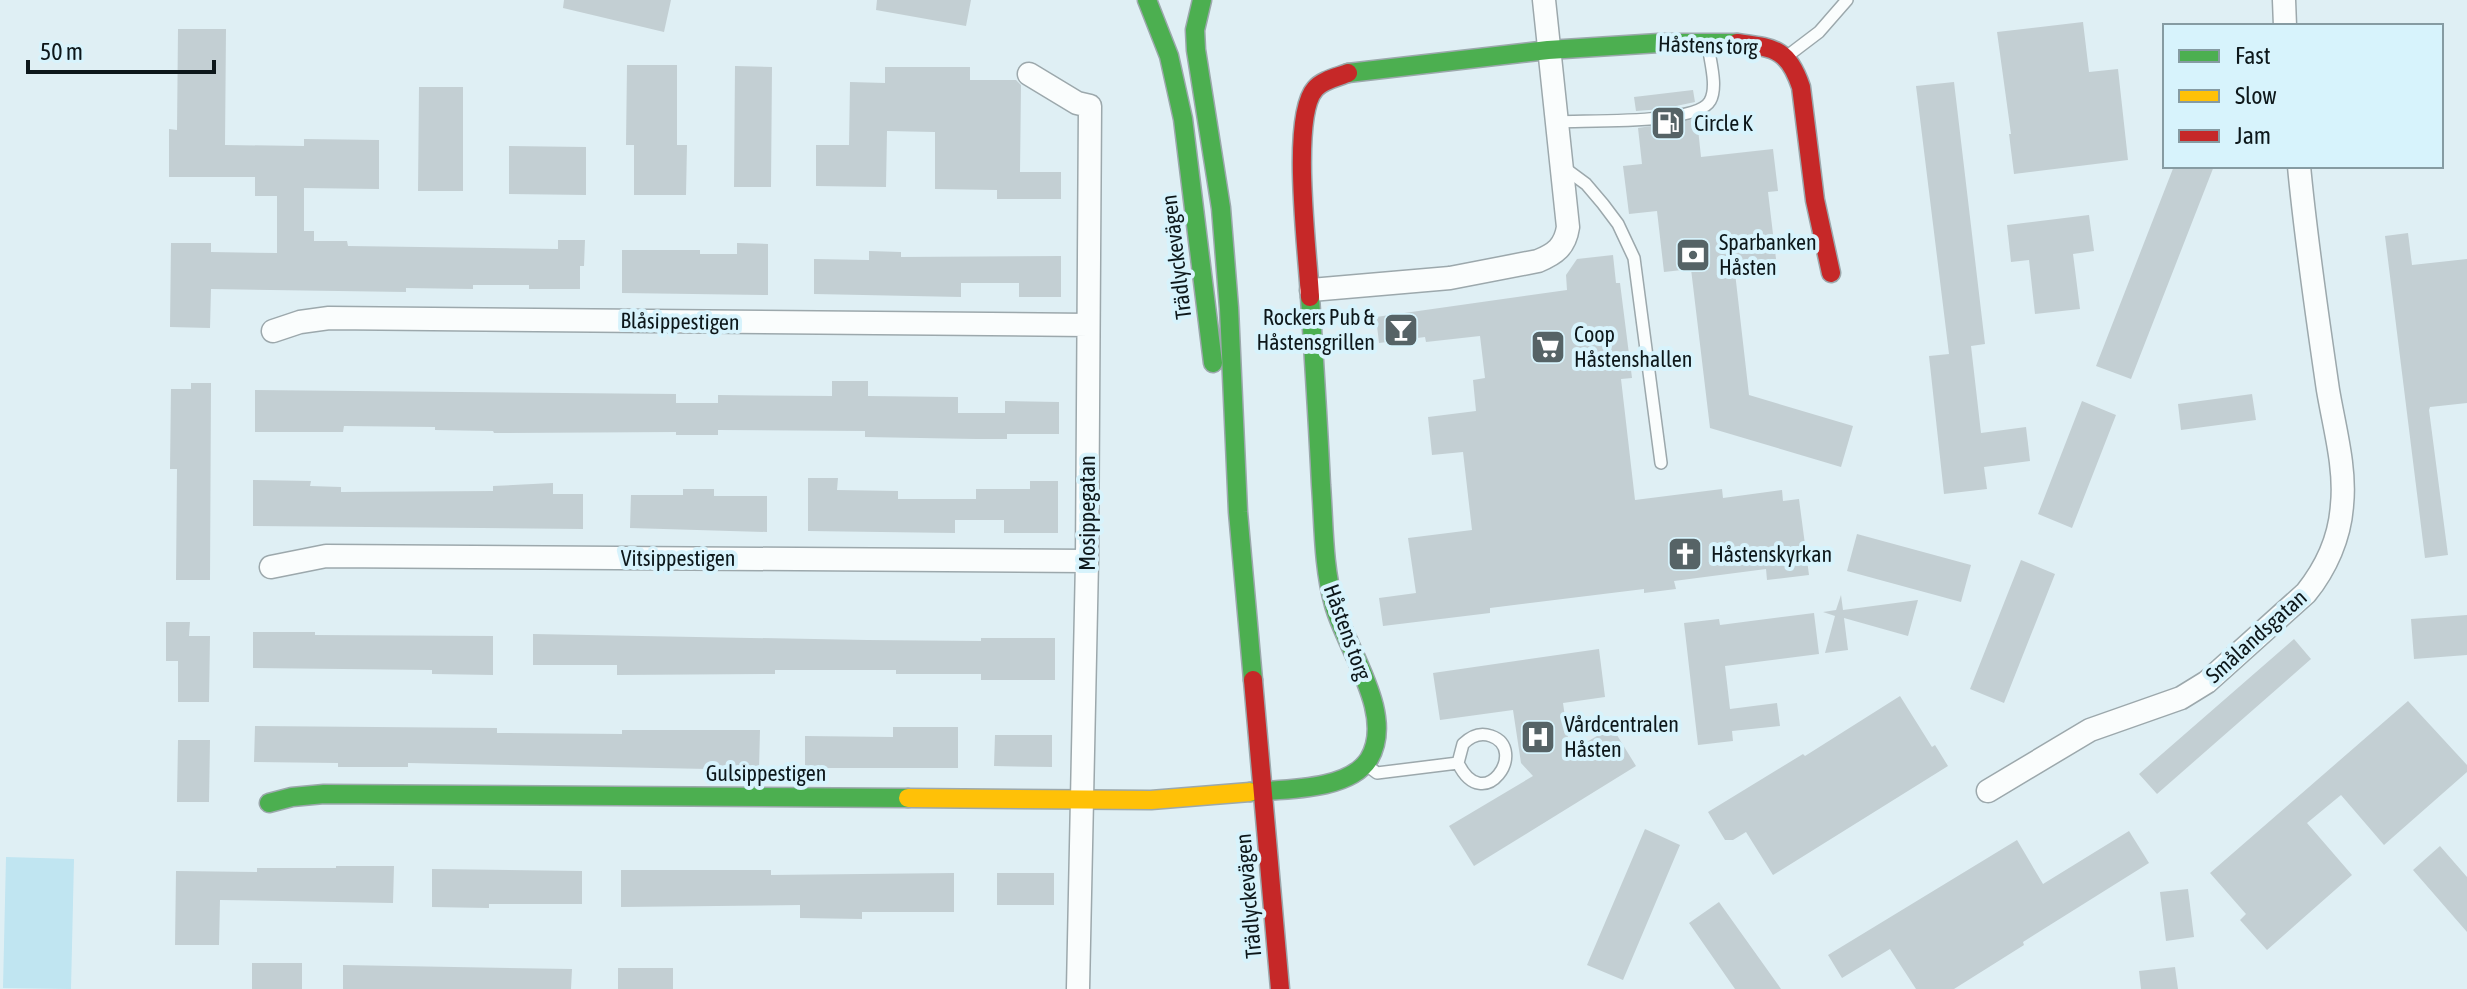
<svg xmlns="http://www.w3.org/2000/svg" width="2467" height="989" font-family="'Asap Condensed',sans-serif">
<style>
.green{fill:#c0e5f1}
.building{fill:#c3cfd3}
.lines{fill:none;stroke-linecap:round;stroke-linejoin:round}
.lane-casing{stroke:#9ca8ac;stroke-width:14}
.street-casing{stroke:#9ca8ac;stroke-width:25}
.fast-casing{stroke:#9ca8ac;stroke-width:21}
.slow-casing{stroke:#9ca8ac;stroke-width:21}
.jam-casing{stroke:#9ca8ac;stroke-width:21}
.lane{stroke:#fafdfd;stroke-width:11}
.street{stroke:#fafdfd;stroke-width:22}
.fast{stroke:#4caf50;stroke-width:18}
.slow{stroke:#ffc107;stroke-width:18}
.jam{stroke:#c62828;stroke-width:18}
.labels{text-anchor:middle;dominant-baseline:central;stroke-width:8;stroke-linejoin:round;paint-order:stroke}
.street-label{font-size:22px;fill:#0d171a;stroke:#d7f3fc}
.poi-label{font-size:22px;fill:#0d171a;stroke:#d7f3fc;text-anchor:start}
</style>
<rect width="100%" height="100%" fill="#dfeff4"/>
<!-- green -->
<path class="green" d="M6,857L74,859L71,989L3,988Z"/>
<!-- building -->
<path class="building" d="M564,0H671L664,32L563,8Z
M877,0H971L966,26L876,10Z
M2083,22L2089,72L2118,69L2128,160L2014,174L2009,134H2011L1997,32Z
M178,29H226L225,145L304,146V139L379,140V189L304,188V231H314V241H347L348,246L558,249V240H585L584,266H580V289H529V285H473V289L406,288V292L211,289L210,328L170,327L171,243H211V252L277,253V196H255V177H169V129L177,130Z
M627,65H677V145H687L686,195H634V145H626Z
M735,66L772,67L771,187H734Z
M885,67H970V80H1016L1021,85L1020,172H1061V199H997V190L935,189V132L887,131L886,187L816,186V145H849L850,82L885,83Z
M1954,82L1985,344L1971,346L1981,433L2026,427L2030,461L1984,467L1987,489L1944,494L1929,356L1949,354L1916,86Z
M419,87H463V191H418Z
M1693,90L1695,102L1662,109L1636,111L1634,97Z
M1697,119L1701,157L1773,149L1778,191L1768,192L1776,259L1734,264L1749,395L1853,426L1841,467L1710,428L1691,269L1664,272L1657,211L1629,214L1623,166L1642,164L1638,128Z
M509,146L586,147V195L509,194Z
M2174,166H2214L2131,379L2096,366Z
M2089,215L2094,251L2073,254L2080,309L2035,314L2029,260L2011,262L2007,225Z
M2408,233L2412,265L2467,259V403L2430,407L2429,410L2448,555L2425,558L2385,236Z
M737,243L768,244V295L622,293V250H700V254H737Z
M869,251L901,252V257L1061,256V297H1019V283H961V297L814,294V259L869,260Z
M1613,255L1616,283H1620L1632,378L1621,379L1635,500L1722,489L1723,498L1782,490L1783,501L1799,499L1809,575L1767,580L1766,569L1674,581L1676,589L1644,593V589L1490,608V613L1383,626L1379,598L1416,593L1408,538L1472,530L1463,452L1432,455L1428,417L1476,411L1473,380L1485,378L1480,336L1426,342L1425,337L1379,343L1376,317L1567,290L1566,275L1577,259Z
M832,381H868V396L958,397V413H1005V401L1059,402V434H1007V439H976L865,437V431L718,430V435H676V432L494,433L493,431L435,430V427L344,426L343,432H255V390L676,394V403H718V395L832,396Z
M191,383H211L210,580H176L177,469H170L171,389H191Z
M2252,394L2256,420L2181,430L2178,404Z
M2082,401L2116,415L2072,528L2038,514Z
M808,478H838L837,490L898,491V499H976V489H1030V481H1058V533H1004V520H955V533L808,531Z
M253,480L311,481L310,486L341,487V492L493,491V486L553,483V494H583V529L253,526Z
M683,489H714V496H767V532L630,528L631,495H683Z
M1857,534L1971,565L1961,602L1847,571Z
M2021,560L2055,574L2004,703L1970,689Z
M1841,595L1843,610L1918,600L1908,636L1844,618L1848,650L1825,653L1835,616L1823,612L1836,610Z
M1814,613L1819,654L1725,666L1730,709L1777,703L1780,726L1732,731L1733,741L1698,745L1684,623L1719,619L1720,625Z
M2467,615V655L2414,659L2411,619Z
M166,622H190L189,636H210L209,702H178V661H166Z
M253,632H315V635L493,636V675L432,674V670L253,668Z
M533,634L867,640L981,641V638H1055V680H981V674H896V670H775V674L617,675V665H533Z
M2294,639L2311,659L2157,794L2139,774Z
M1599,649L1605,697L1563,703L1570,752L1612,727L1636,766L1474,866L1449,826L1533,776L1521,763L1513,710L1440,720L1433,673Z
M1900,696L1932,747L1935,745L1948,766L1773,875L1746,832L1733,840H1725L1708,812L1803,754L1805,756Z
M2408,701L2467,765V772L2384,845L2341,795L2307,823L2352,875L2267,950L2240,920L2246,914L2210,873Z
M255,726L497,728V733L622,734V730H760L759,770L408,763V767H338V763L254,762Z
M893,727H958V768H805V736L893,737Z
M995,735H1052V767L994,766Z
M178,740H210L209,802H177Z
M1645,829L1680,845L1623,980L1587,965Z
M2129,831L2149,863L2023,942L2024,945L1954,989H1916L1890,949L1842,978L1828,955L2017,840L2043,884Z
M2440,846L2467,877V932L2413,870Z
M336,866H394L393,903L220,900L219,945H175L176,871L257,872V868H336Z
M432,869L582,871V904H489V908L432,907Z
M621,870H771V875L954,873V912H862V919L800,918V905L621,907Z
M997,873H1054V905H997Z
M2188,889L2194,937L2166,941L2160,892Z
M1719,902L1781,989H1735L1689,923Z
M252,963H302V989H252Z
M343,965L572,969L571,989H343Z
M2175,967L2178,989H2141L2139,971Z
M618,968H673V989H618Z"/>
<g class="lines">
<!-- lane casing -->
<g class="lane-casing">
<path id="lane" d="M1790,54L1819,32L1847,0
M1557,122C1584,120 1697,125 1710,101C1718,87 1710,61 1708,45
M1563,167L1586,184L1603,204L1618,224L1634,258L1661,463
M1369,767L1377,773L1458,763C1484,817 1529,749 1491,736C1480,732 1471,736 1463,744L1458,763"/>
</g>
<!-- street casing -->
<g class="street-casing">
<path id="street" d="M2284,0L2285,26
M1029,74L1077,103L1090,106L1087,561L1078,989
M1311,290L1450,278L1538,261C1555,254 1565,247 1568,227L1544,0
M273,331L300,322L329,318L1088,325
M271,567L326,556L1087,561
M1988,791L2090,730L2181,698L2207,682L2306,593C2326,568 2340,537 2342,505C2346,468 2334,426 2328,390C2317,315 2306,241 2299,166"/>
</g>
<!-- fast casing -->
<g class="fast-casing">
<path id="fast" d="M1147,0L1169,56L1183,119L1213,363
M1202,0L1195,30L1196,50L1221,208L1229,308L1238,512L1253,680
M1348,73L1548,50L1659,43H1737
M1250,792C1284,789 1349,791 1369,759C1396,714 1346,649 1334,605C1323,566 1324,525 1321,485C1318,422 1314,359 1310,297
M269,803L292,797L324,794L908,798"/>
</g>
<!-- slow casing -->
<g class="slow-casing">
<path id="slow" d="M908,798L1151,800L1250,792"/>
</g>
<!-- jam casing -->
<g class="jam-casing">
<path id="jam" d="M1737,43C1774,48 1788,48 1801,87L1815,200L1831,273
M1310,297C1308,255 1290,117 1315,89C1322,80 1338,77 1348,73
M1253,680L1280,989"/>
</g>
<!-- lane -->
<use href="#lane" class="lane"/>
<!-- street -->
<use href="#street" class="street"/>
<!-- fast -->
<use href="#fast" class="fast"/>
<!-- slow -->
<use href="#slow" class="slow"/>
<!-- jam -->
<use href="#jam" class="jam"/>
</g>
<!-- icons -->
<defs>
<g id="fuel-square" transform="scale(1.8)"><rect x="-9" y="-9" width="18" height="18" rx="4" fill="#566366" stroke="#d7f3fc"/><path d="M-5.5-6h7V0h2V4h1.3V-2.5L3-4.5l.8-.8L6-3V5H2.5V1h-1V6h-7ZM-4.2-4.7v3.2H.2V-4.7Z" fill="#fff"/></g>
<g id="bank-square" transform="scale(1.8)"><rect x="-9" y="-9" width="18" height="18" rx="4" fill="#566366" stroke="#d7f3fc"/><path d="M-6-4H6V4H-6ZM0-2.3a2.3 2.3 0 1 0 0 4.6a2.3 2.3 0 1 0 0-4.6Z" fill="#fff"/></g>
<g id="bar-square" transform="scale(1.8)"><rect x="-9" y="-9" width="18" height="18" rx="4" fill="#566366" stroke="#d7f3fc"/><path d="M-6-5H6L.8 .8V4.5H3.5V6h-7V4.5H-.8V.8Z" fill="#fff"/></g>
<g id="supermarket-square" transform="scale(1.8)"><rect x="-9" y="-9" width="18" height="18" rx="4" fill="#566366" stroke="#d7f3fc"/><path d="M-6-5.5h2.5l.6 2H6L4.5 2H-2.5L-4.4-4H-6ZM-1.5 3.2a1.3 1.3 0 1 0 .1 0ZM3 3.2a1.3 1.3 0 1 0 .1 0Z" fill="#fff"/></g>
<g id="church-square" transform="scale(1.8)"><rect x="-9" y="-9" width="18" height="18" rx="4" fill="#566366" stroke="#d7f3fc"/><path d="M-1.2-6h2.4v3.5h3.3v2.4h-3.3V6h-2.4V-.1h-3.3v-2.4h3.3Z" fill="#fff"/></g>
<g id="hospital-square" transform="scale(1.8)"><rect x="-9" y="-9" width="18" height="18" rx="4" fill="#566366" stroke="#d7f3fc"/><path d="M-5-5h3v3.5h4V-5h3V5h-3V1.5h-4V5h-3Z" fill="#fff"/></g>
</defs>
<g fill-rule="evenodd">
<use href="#fuel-square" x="1668" y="123"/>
<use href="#bank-square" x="1693" y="255"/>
<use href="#bar-square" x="1401" y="330"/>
<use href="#supermarket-square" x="1548" y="347"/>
<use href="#church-square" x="1685" y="554"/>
<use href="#hospital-square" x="1538" y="737"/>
</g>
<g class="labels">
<!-- street labels -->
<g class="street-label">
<text transform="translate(1708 45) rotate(2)">Håstens torg</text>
<text transform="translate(1176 257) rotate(-97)">Trädlyckevägen</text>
<text transform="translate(680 321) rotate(1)">Blåsippestigen</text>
<text transform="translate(1087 513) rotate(-90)">Mosippegatan</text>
<text x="678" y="558">Vitsippestigen</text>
<text transform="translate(1348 632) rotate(70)">Håstens torg</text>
<text transform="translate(2256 636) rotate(-42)">Smålandsgatan</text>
<text x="766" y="773">Gulsippestigen</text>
<text transform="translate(1248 896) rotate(-95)">Trädlyckevägen</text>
</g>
<!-- poi labels -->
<g class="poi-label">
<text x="1694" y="123">Circle K</text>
<text x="1719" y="242">Sparbanken<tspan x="1719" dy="25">Håsten</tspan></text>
<text x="1375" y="317" text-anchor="end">Rockers Pub &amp;<tspan x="1375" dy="25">Håstensgrillen</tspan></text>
<text x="1574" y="334">Coop<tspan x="1574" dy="25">Håstenshallen</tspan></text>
<text x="1711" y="554">Håstenskyrkan</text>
<text x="1564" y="724">Vårdcentralen<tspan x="1564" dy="25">Håsten</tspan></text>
</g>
</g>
<!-- legend -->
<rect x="2163" y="24" width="280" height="144" fill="#d7f3fc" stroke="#869ba2" stroke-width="2"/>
<rect x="2179" y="50" width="40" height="12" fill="#4caf50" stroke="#869ba2" stroke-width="2"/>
<text x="2235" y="64" font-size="24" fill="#0d171a">Fast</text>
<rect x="2179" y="90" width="40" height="12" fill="#ffc107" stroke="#869ba2" stroke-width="2"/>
<text x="2235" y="104" font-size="24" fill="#0d171a">Slow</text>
<rect x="2179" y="130" width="40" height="12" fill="#c62828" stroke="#869ba2" stroke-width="2"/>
<text x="2235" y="144" font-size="24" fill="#0d171a">Jam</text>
<!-- scale -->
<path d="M28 60v12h186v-12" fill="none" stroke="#0d171a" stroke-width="4"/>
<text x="40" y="60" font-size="24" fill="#0d171a" stroke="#d7f3fc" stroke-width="6" paint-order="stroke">50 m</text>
</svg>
